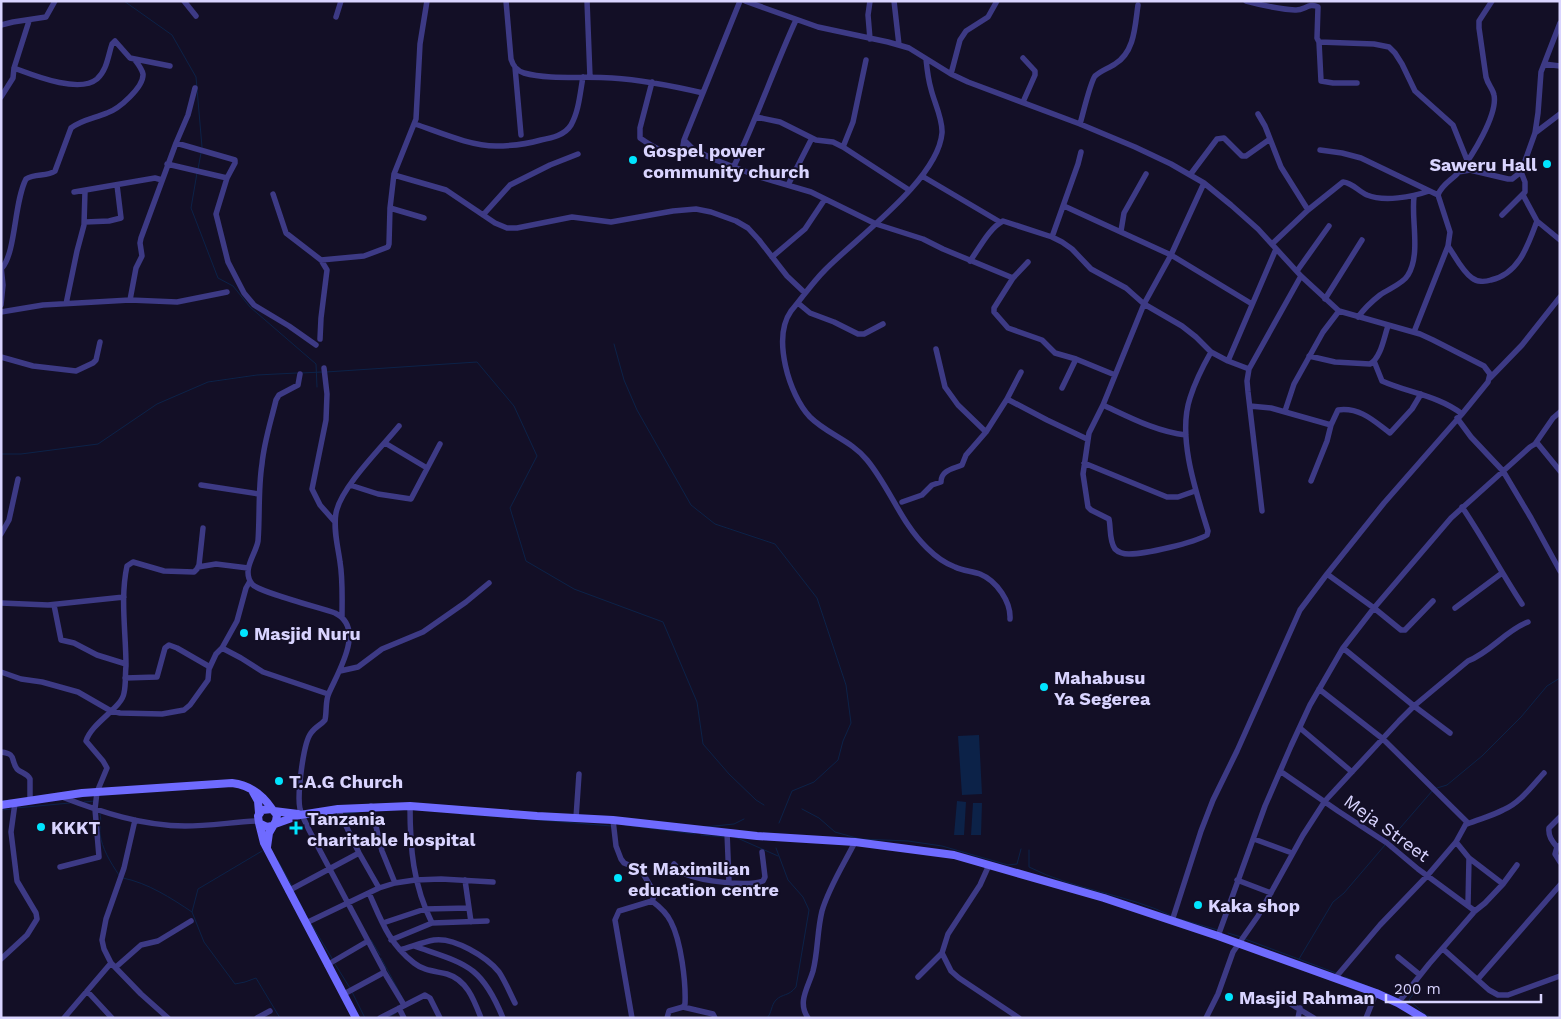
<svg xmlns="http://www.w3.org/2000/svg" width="1561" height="1019" font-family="'Work Sans',sans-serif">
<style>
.water{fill:#0c2248}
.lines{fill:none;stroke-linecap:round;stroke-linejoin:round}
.stream{stroke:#0c2248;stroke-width:1}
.street{stroke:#3d3a85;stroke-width:5.5}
.secondary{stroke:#6f6bff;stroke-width:8}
.poi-dot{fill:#00e5ff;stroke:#130f26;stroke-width:2}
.labels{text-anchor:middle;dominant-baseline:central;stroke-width:4;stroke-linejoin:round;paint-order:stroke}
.poi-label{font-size:18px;font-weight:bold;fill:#d9d4ff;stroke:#130f26;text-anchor:start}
.street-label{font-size:18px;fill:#d9d4ff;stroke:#130f26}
</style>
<rect width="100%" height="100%" fill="#130f26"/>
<!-- water -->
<path class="water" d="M979,735L982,794L962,795L958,736Z
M957,801L966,802L964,835H954Z
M973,803H982L981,835H971Z"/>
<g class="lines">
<!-- stream -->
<path class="stream" d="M124,1L172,35L196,77L202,147
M198,169L201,153
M197,173L191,208L218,278L233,286L250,307L316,364L317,387
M614,344L624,380L637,410L691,505L715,524L775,544L817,598L846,685L851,723L843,741L838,760L814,782L792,791L779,823
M326,372L477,362L514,406L537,456L510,508L526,561L574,589L663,622L697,702L703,744L729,774L756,800L764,805
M301,373L322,372
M1,454H21L98,444L157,404L208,382L257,375L297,373
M1437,788L1447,785L1482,756L1521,717L1547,686L1560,678
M1,801L11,800
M84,802L95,801
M451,806L465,807
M16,808L70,803
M802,809L819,818L835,832L860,839L908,841L942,846L1008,865L1017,864L1021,849
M1,810L12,809
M100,814C102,822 99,827 100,834C102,848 110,862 119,875
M344,814L359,812
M461,814L517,818
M309,817L337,814
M528,819L611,826
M625,825L695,834
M705,827L734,824L744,819
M701,835L725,837
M735,837L778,856
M1388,842L1433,790
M1029,850V867C1074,890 1127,894 1172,916
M262,851L198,889L192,912L204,942L235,984L245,982L256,978L280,1018
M278,861L292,886
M123,878C148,883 171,898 192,912
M293,890L305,913
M1176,918L1218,930
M312,925L333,960
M1228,933L1241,937
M1245,939L1336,973
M371,940L380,955
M381,958L402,997
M1299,959L1333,902L1344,893L1385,845
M335,964L350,988
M1345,977L1399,999
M1420,984L1409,1000L1426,1015L1433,1018
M352,992L365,1018
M387,1018L396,1013
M767,1018C772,1013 771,1005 776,1000C783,993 788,997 796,987L809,910L803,897L788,880L776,848"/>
<!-- street -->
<path class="street" d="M184,1L196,16
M506,1L511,59C513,66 517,71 524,73C549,80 585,76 612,78C643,80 673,86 703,93
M587,1L590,77
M740,1L684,140L693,149L713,159L760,177L811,192L876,224L923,239L943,249L1013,278
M745,1L818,27L888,42L909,48L951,74L968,82L1080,124L1135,147L1171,164L1204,183L1231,205L1258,229L1301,276L1339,311L1420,334L1433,340L1484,366L1490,374L1488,382L1462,414L1384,503L1327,574L1300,610L1237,751L1213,800L1201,831L1172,921
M870,1L868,15L870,39
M894,1L899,45
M1246,1C1261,5 1279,9 1295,10C1304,11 1309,2 1318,7L1317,38L1319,42L1374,44L1389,47L1395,53L1402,64L1415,91L1453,125L1467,160
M336,17L341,1
M1,25L13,22L46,17L55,1
M1319,42L1321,81L1333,83H1357
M926,59C927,69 928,79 931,89C934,102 943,119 942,133C938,180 856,238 825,270C812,283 802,298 791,311C772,338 789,395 810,417C827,434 852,441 867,460C890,488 901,523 927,548C935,556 944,563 955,567C963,571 972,571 980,574C997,581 1011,602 1010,619
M1544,64L1560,66
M515,67L521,135
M14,68C33,75 79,94 97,79C107,70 108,56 112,44L115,41L130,58L170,66
M951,74L960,40L966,31L988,17L997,1
M652,82L640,128V138C650,145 670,158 682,152L684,140
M1,97L13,78L14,68L29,21
M1023,102L1035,75V71L1023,58
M1258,114L1265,126L1281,167L1308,210
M756,117L780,122L816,140L833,142L843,147L909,190
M415,124C439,132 470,146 496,146C510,146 527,144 541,140C552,138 565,135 571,125C579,111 580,93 583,77
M1080,124C1083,114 1090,83 1095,76C1100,71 1109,68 1115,64C1135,52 1135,25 1138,5
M1535,133L1560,114
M176,143L235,160V163L227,178L216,214L228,262L244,293L254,305L289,326L316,345
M843,147L853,122L866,60
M1320,150L1342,153L1361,158L1438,195
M167,164L227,178
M734,166C757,118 774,68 796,20
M1458,172L1470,170L1508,179H1512L1521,172L1535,133L1538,113L1541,72L1560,23
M394,175L446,190L495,223L507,228H517L572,217L611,222L673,211L696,209L711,212L736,221L748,228L759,240L787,276L805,293
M1190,175L1217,139L1224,138L1242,156H1246L1270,139
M922,176L1000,222
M1204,183L1171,255L1144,304L1103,405L1089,433L1083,474L1088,507L1091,510L1109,519C1111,528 1109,541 1115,549C1118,552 1124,554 1129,554C1145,554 1194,543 1207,535L1208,531C1196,492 1177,437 1190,398C1195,382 1203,366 1211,352
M788,185L812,138
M74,192L155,178L162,180
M273,194L286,233L321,260L327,270L321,318L320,339
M1064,206L1171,255L1252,304
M390,208L424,218
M483,215L510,185L550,165L578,154
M1502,215L1525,192V182L1521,172
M1537,221L1560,240
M85,222L109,221L121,218L117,185
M1121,231L1124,213L1146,174
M1052,237L1078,164L1081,152
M1272,244L1308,210L1343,182C1353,183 1358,191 1367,195C1384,202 1412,197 1429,191
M1448,246C1455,256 1462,271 1472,278C1477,282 1485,282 1491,280C1519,274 1528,245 1537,221L1523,195
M772,257L805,229L825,199
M321,260L364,256L388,247L389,244L390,208L394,174L416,119L420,44L427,1
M970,261C979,249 989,228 1003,221L1052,237L1062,242L1072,249L1091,269L1126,288L1144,304L1182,326L1196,337L1211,352L1228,361L1249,369
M1028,262L1013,278L994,308V312L1008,328L1042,340L1055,353L1076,359L1115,375
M1,266L3,285L1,305
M2,268C16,252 14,202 26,179C35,173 47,177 55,171L71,128C81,120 95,118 107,113C119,109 144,87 143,74C142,69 138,64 135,60
M1297,271L1329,226
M1325,299L1362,240
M130,300L136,268L142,256L140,243L141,238L176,143L188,115L195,88
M798,303L810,313L834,322L858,334H864L883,324
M66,304L77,251L84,225L85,191
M1,312L43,305L130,300L177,302L227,292
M1358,317C1364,309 1371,302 1380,295C1388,289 1403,284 1408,275C1421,254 1411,219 1414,197
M1414,332L1448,246L1450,232L1438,195C1442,184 1452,180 1459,172C1472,157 1498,114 1494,95C1493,89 1488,85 1486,77L1479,28V21L1492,1
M936,349L945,387L958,405L986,432
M1309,356L1335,362L1370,364C1381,358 1384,337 1388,326
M1,357L33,366L76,371L93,363L96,360L100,342
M1228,361L1276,249
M1374,361L1382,381C1409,393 1439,396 1462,414
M324,368L327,394L326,420L312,489L320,505L335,522
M300,374L298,385L279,395L276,400C271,421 264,442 262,464C258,489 260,515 258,541C256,554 241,570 252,584C258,592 321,608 335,613C366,628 338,672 329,693C325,701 327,711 325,720C321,725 315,727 311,733C303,743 297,796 300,809C302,816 306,823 309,830L383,969L384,972L381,974L344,994
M1490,378L1522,345L1560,297
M1062,388L1076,359
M1007,399L1047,420L1087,439
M1103,405C1129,417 1157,432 1186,435
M1250,406L1271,408L1331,425
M1285,411L1294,384L1323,332L1339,311
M1457,418L1471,437L1503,471L1531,518L1560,571
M385,443L427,468
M1535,444L1553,418L1560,412
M1084,463L1167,497H1178L1195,491
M1311,481L1327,441L1331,425L1338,410C1360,407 1374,421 1390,433L1412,409L1421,394
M201,485L259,494
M350,485L378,494L411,499L440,444
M902,502L922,495L932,485L941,482C941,470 953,469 962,465L966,455L986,432L1007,399L1021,372
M1462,507C1483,538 1501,572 1522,604
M1262,511L1248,392L1247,381L1249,369L1301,276
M1,534L9,520L18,479
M198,567L216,564L248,568
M1327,574L1374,608L1401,630H1405L1433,601
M1,603L48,605L124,597
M54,605L61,640L74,643L97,655L126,664
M1455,608L1502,573
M342,617C342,599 343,580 340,562C338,547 333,529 336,513C341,487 382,447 399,426
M222,648L241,658L263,672L328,694
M1343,648L1414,706L1450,733
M340,671L358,667L382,649L423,632L466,602L489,583
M1,672L21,679L42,682L78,692L111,711L120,713L162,714L184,710L190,705L208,680L209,669L216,654L222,648L237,621L246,588L250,581
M125,678L157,677L165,648L169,645L177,648L210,667
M1319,689L1383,739L1467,822L1456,842L1427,876L1380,925L1336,977
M1300,728L1352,772
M1,752C17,754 10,759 17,769C21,773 27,773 30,779V801
M1280,771L1338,811L1387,843L1418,869L1475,911
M62,797C101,812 143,826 185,826C209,826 234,822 258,821
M371,806L382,851L395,883
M410,806C410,848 413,885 432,923
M338,809L359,853L379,888
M576,818L579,774
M135,820L124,868L106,919L102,940L104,949L111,963L141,994L168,1018
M613,820L616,846L621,859L624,863L641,870L655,894L652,901L619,911L615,920L632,1018
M1467,824C1479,819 1492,816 1503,810C1520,803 1532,786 1544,773
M727,832L729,882
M1254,839L1292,853
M1456,842L1469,858L1468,904
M1560,845L1557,847L1555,854L1560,862
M1557,847C1552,841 1548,836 1549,828L1560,817
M1469,858L1503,884
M674,864C677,867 681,872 685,874C702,881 747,887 763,881L765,877L762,852
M60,867L99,857L95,809L97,792L107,768L103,761L86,741C92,722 122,708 124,693C126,685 125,675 126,666C126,633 120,598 127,566L133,562L164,571L194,572L197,569L199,565L203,528
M465,880L471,922
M1237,880L1271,893
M288,891L359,853
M369,893C381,920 389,944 414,963C424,971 435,971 447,974C467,980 474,1000 481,1018
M652,901C660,907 667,913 671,922C681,941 686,982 685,1004L683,1007L669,1011L667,1018
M306,923L379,888L395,883L415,880L441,879L493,882
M383,923L425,909L469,908
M1218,936L1265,806L1291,746L1310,705L1343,648L1374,608L1451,518L1530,447L1535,444H1538L1560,471
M391,940L432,923L487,921
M414,946C465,964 481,964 503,1018
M1443,949L1489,990L1498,995H1508L1560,976
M400,950C411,947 423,942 434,940C454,937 487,957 499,972C505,981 510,993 515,1003
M942,953L951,971L959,978L1019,1018
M1398,957L1420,975
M1,959L27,935L37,919L36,913L17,881L11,832L15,803
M327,965L368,941
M116,967L141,945L158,941L191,921
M384,972L404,1005
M918,977L942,953L948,934L980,885L989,865
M1478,979L1560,885
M87,991L112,1018
M1284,1000L1314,1018
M1398,1003L1429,964L1475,911L1485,903L1503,884L1517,865
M683,1007L713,1014L715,1018
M399,1008L404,1018
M64,1018L111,963
M257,1018L270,1011
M380,1018L425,995L430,998L440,1018
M808,1018C797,1002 808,988 813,971C818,952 817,931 822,911C829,887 844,864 855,842
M1206,1018L1218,994L1233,952L1258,916L1303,835L1325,801L1399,721L1414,706L1468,661C1491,652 1505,631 1528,622
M1298,1018L1300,1008
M1366,1018L1376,993"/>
<!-- secondary -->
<path class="secondary" d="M253,792L258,801L259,813
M1,805L82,793L232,783C250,785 262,794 272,809
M274,811L298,814
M259,823L264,843L356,1018
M275,824L300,815L338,809L410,806L537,816L613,820L757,836L855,842L954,855L1104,898L1218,936L1376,993L1398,1003L1423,1018
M267,847L269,833L276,821L277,815L272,809L262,810L258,816L259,823L267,827L272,826"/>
</g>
<!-- markers -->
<g class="poi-dot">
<circle cx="633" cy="160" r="5"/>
<circle cx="1547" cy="164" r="5"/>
<circle cx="244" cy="633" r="5"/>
<circle cx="1044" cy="687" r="5"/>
<circle cx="279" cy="781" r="5"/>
<circle cx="41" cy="827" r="5"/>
<path d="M293.5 820.5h5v5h5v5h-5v5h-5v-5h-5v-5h5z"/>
<circle cx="618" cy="878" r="5"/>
<circle cx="1198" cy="905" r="5"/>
<circle cx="1229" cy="997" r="5"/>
</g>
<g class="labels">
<!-- poi labels -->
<g class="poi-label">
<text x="643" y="150">Gospel power<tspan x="643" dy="21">community church</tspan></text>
<text x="1537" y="164" text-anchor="end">Saweru Hall</text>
<text x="254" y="633">Masjid Nuru</text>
<text x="1054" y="677">Mahabusu<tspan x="1054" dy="21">Ya Segerea</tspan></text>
<text x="289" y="781">T.A.G Church</text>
<text x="307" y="818">Tanzania<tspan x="307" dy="21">charitable hospital</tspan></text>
<text x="51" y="827">KKKT</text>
<text x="628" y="868">St Maximilian<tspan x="628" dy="21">education centre</tspan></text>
<text x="1208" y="905">Kaka shop</text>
<text x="1239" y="997">Masjid Rahman</text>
</g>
<!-- street labels -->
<g class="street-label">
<text transform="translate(1387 828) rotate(36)">Meja Street</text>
</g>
</g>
<!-- border -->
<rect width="1561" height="1019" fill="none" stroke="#d9d4ff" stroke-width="5"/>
<!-- scale -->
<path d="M1386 994v8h155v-8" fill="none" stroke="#d9d4ff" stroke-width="2.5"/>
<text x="1394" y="994" font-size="15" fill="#d9d4ff" stroke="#130f26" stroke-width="4" paint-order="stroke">200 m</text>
</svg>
